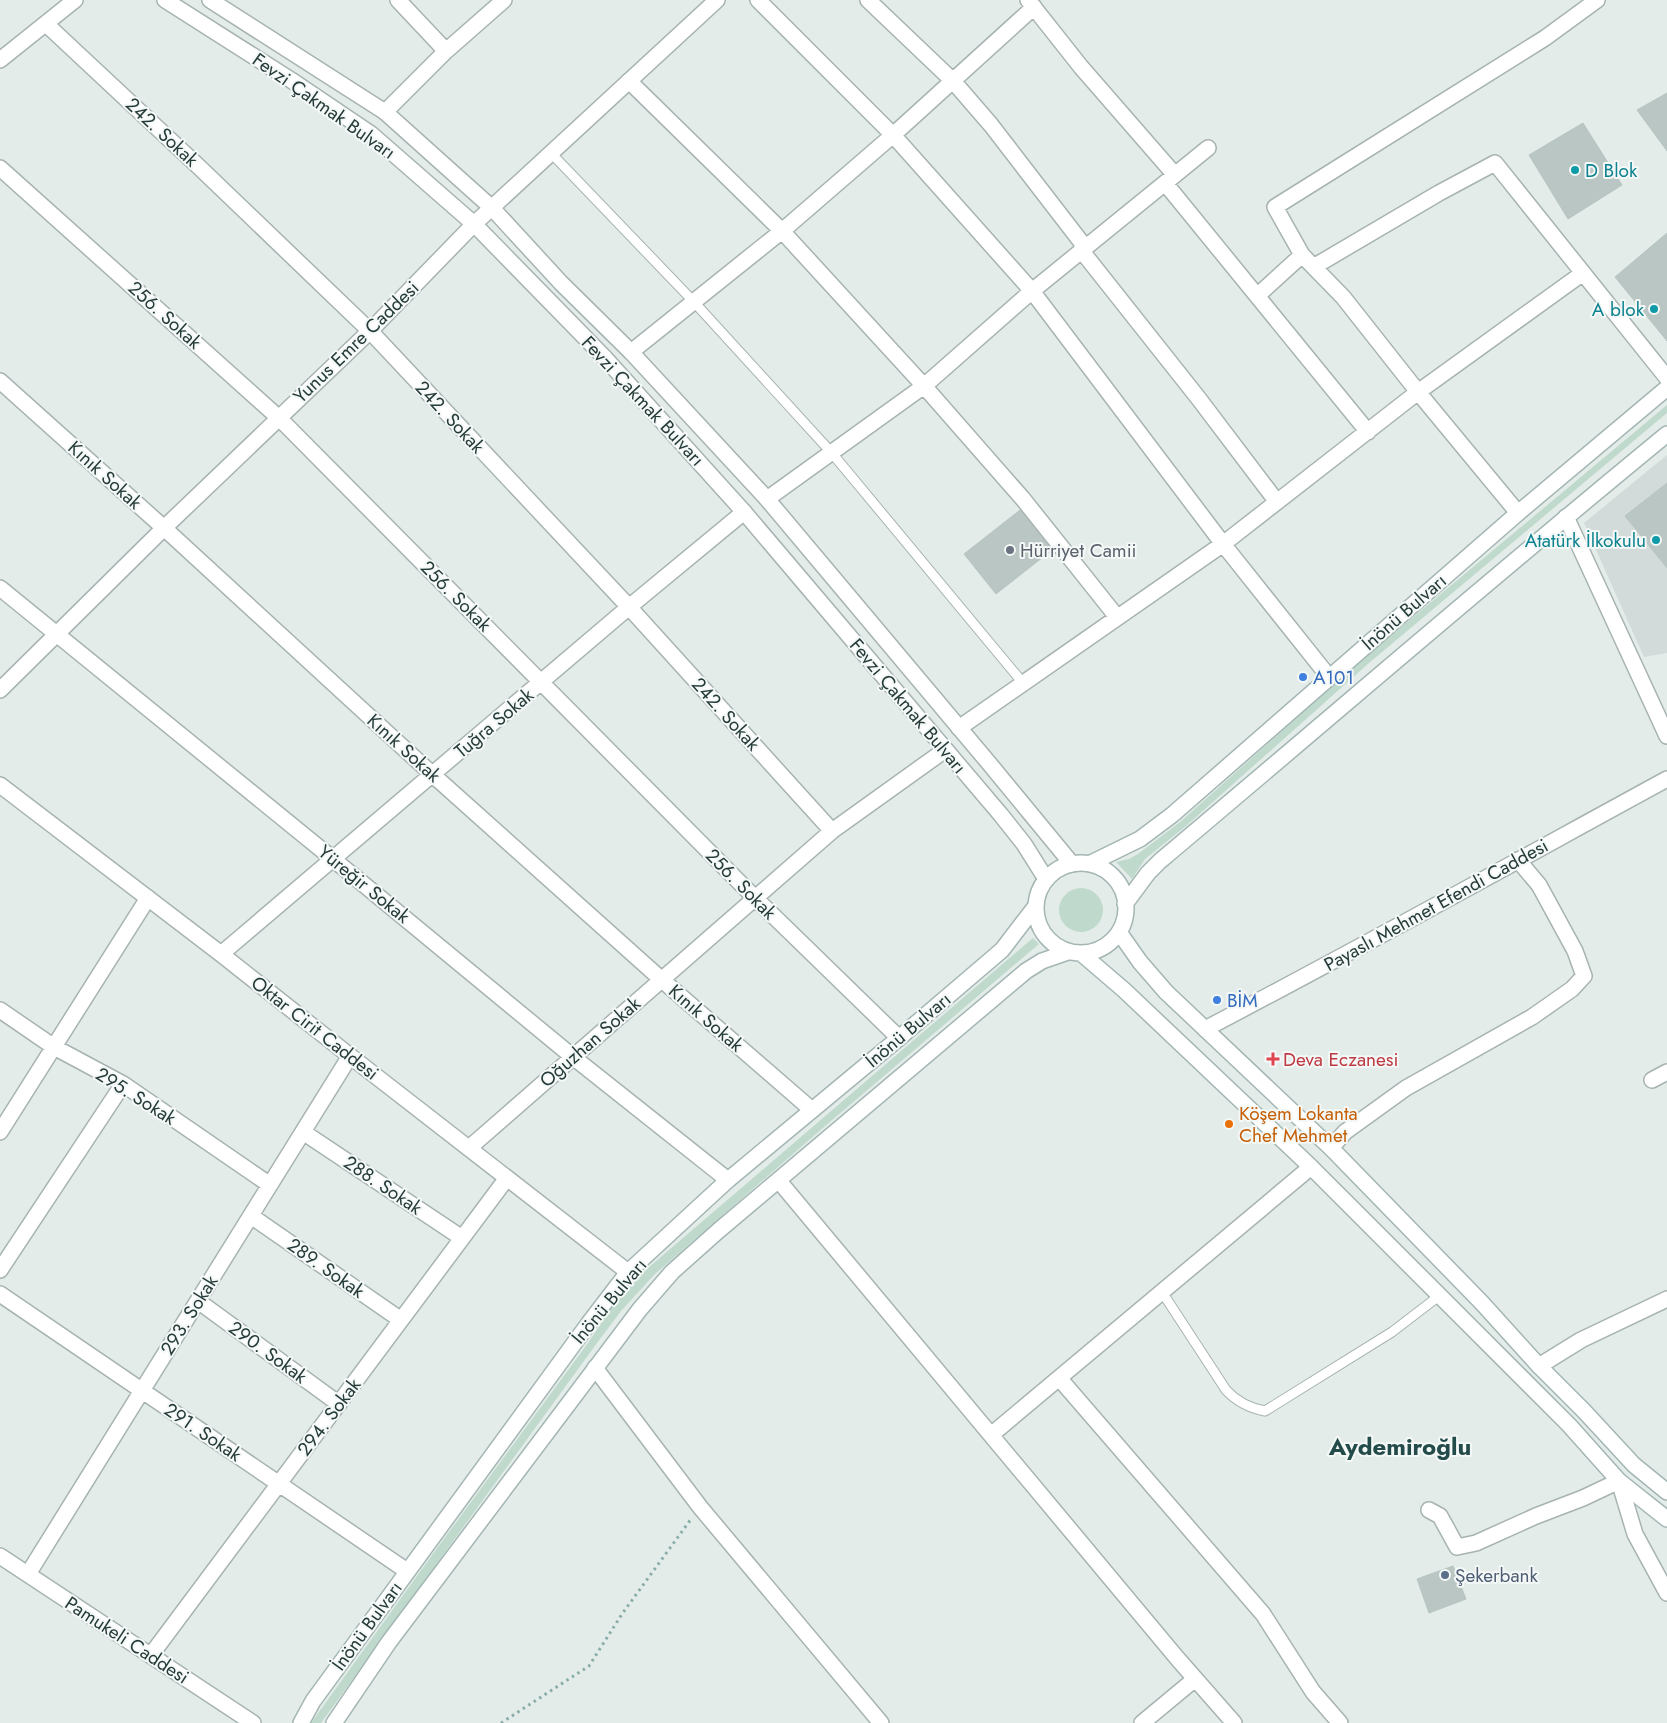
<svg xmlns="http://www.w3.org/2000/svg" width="1667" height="1723" font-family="Jost,sans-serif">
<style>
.built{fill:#d2dbd9}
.green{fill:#bfdacc}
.building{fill:#b9c6c3;stroke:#b7c5c2}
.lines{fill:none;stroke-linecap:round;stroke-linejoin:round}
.service-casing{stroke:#a7b3b2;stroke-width:11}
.minor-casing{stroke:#a7b3b2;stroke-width:18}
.tertiary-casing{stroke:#a7b3b2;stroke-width:18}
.secondary-casing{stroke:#a3b6b4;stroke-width:18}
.path{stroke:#88aca8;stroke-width:3;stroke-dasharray:2.5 4;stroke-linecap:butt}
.service{stroke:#fff;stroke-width:9}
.minor{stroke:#fff;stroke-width:15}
.tertiary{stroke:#fff;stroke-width:15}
.secondary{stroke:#fff;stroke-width:15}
.culture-dot{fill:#0f9aa8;stroke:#f4f8f7;stroke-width:2}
.worship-dot{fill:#6b7280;stroke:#f4f8f7;stroke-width:2}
.shop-dot{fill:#3f7fe0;stroke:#f4f8f7;stroke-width:2}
.health-dot{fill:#e0444e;stroke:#f4f8f7;stroke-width:2}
.food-dot{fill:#e8710a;stroke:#f4f8f7;stroke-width:2}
.service-dot{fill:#5c6f8a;stroke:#f4f8f7;stroke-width:2}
.labels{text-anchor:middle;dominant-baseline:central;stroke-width:4;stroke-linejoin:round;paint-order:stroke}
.street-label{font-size:19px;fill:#253b3a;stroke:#f4f8f7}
.culture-label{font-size:19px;fill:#0d838f;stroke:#f4f8f7;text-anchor:end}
.worship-label{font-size:19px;fill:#5b616d;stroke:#f4f8f7;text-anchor:start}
.shop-label{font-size:19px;fill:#366cbe;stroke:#f4f8f7;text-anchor:start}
.health-label{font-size:19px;fill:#be3a42;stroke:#f4f8f7;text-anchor:start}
.food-label{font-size:19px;fill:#c56008;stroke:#f4f8f7;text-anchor:start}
.service-label{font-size:19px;fill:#4e5e75;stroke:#f4f8f7;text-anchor:start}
.district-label{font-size:24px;font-weight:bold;fill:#234b4a;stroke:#f4f8f7}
</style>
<rect width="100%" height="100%" fill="#e4ecea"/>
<!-- built -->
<path class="built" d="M1667,455V653L1644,657L1584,523Z"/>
<!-- green -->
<path class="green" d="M1667,405V413L1369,663L1186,826L1145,859L1132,879L1116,862L1129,859L1138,854L1180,822L1363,659Z
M1059 910a22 22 0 1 1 44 0a22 22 0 1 1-44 0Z
M1033,938L1039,944L824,1127L655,1274L621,1311L597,1343L321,1723H311L435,1551L588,1343L614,1304L648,1268Z"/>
<!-- building -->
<path class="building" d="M1667,93V151L1637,110Z
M1583,123L1622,185L1568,219L1529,155Z
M1667,233V341L1615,277Z
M1667,483V568L1625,516Z
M1020,510L1052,550L996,594L964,554Z
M1453,1566L1466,1599L1429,1613L1417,1579Z"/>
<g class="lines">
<!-- service casing -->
<g class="service-casing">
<path id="service" d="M551,153L694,302L831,452L1023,683
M1162,1292L1226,1390C1237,1402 1249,1408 1265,1411L1392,1332L1439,1296"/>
</g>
<!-- minor casing -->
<g class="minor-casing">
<path id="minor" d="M398,0L446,51
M758,0L893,135L1032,291L1223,544L1329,677
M868,0L953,81L991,125L1085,247
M1028,0L1081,67L1175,175
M46,24L198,166L370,331L629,607L832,831
M629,81L782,231L924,386L1023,499L1117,617
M385,112L446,51L504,0
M0,168L279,418L755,898L899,1038
M1165,183L1368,432
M1081,250L1199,399L1277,502
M1315,266L1439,193L1495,163L1667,378
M1257,296L1302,255
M631,352L782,231L893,135L1034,7
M0,381L164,528L433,775L662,980L812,1110
M767,499L924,386L1032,291L1208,148
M1518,513L1418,392L1343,297L1302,255L1275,207L1545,38L1597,0
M0,588L333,859L573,1057L728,1180
M959,728L1223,544L1418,392L1583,273
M221,954L629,607L744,512
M0,1010L54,1047L123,1084L270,1185
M1652,1080L1667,1072
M0,1132L148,898
M303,1132L462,1238
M469,1148L832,831L945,750
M1331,1148L1345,1132L1406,1088L1532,1017L1572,989L1584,976L1575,951L1539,885L1518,860
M779,1181L1177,1658L1234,1723
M251,1216L401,1320
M0,1270L123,1084
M0,1294L407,1571
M198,1301L339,1404
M1539,1366L1581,1340L1667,1299
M595,1368L700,1507L881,1723
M1059,1378L1263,1614L1313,1692L1340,1723
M991,1435L1311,1167
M1429,1510L1440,1516L1457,1547L1476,1543L1536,1516L1583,1498L1619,1481L1635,1534L1667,1593
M28,1574L350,1056
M151,1655L507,1178
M1142,1723L1195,1679"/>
</g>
<!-- tertiary casing -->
<g class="tertiary-casing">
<path id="tertiary" d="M165,0L291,80L371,134L474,224L605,358L744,512L1001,815L1024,844L1046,879
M210,0L385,112L492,208L561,283L631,352L767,499L988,762L1072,864
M0,60L75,0
M1566,517L1667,736
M0,690L164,528L370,331L474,224L717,0
M0,785L221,954L350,1056L628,1272
M1205,1029C1360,948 1513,863 1667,779
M0,1556L253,1723"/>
</g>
<!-- secondary casing -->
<g class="secondary-casing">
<path id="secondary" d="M1036 908a45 45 0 1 1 90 0a45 45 0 1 1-90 0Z
M1089,864L1140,839L1172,815L1518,513L1667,388
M1125,904L1148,873L1160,861C1329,719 1496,574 1667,434
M1119,932L1140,962L1166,992L1331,1148L1482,1303L1539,1366L1584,1411L1634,1465L1667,1492
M1082,954L1124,990L1311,1167L1569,1425L1619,1481L1667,1519
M301,1723L313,1701L589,1323L628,1272L728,1180L899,1038L1002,950L1035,907
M334,1723L389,1642L640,1309L672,1272L718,1231L1026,971L1042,961L1068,952"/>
</g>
<!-- path -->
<path class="path" d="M501,1723L589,1666L622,1614L691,1519"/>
<!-- service -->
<use href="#service" class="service"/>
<!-- minor -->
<use href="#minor" class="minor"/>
<!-- tertiary -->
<use href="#tertiary" class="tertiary"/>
<!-- secondary -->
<use href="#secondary" class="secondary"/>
</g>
<!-- markers -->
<g class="culture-dot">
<circle cx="1575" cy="170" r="5"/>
<circle cx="1654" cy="309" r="5"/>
<circle cx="1656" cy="540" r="5"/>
</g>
<circle class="worship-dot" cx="1010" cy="550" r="5"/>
<g class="shop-dot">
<circle cx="1303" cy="677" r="5"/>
<circle cx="1217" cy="1000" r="5"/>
</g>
<path class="health-dot" d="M1270.5 1051.5h5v5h5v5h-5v5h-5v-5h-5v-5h5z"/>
<circle class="food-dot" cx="1229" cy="1124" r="5"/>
<circle class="service-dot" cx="1445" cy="1575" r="5"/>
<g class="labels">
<!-- street labels -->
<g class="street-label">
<text transform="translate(324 106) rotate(35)">Fevzi Çakmak Bulvarı</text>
<text transform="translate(162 132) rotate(43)">242. Sokak</text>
<text transform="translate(165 315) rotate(42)">256. Sokak</text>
<text transform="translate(356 342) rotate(-44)">Yunus Emre Caddesi</text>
<text transform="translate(643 401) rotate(47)">Fevzi Çakmak Bulvarı</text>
<text transform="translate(450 417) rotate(47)">242. Sokak</text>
<text transform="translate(105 475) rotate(42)">Kınık Sokak</text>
<text transform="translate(456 596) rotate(45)">256. Sokak</text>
<text transform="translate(1404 612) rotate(-41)">İnönü Bulvarı</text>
<text transform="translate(908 706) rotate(50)">Fevzi Çakmak Bulvarı</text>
<text transform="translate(726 714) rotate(48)">242. Sokak</text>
<text transform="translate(494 723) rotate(-40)">Tuğra Sokak</text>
<text transform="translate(404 748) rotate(42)">Kınık Sokak</text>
<text transform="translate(364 884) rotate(39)">Yüreğir Sokak</text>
<text transform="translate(741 884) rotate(45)">256. Sokak</text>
<text transform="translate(1436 905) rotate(-29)">Payaslı Mehmet Efendi Caddesi</text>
<text transform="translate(706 1018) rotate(41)">Kınık Sokak</text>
<text transform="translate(315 1028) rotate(38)">Oktar Cirit Caddesi</text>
<text transform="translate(908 1030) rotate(-40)">İnönü Bulvarı</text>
<text transform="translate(590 1042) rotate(-41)">Oğuzhan Sokak</text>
<text transform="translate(136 1096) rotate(32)">295. Sokak</text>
<text transform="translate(383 1185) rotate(34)">288. Sokak</text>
<text transform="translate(326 1268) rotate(35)">289. Sokak</text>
<text transform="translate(609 1301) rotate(-50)">İnönü Bulvarı</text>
<text transform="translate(189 1315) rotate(-58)">293. Sokak</text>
<text transform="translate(268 1352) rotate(36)">290. Sokak</text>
<text transform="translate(329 1417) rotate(-53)">294. Sokak</text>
<text transform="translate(203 1432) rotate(34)">291. Sokak</text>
<text transform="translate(367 1626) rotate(-54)">İnönü Bulvarı</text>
<text transform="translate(127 1640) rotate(33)">Pamukeli Caddesi</text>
</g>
<!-- culture labels -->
<g class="culture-label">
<text x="1585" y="170" text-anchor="start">D Blok</text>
<text x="1644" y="309">A blok</text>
<text x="1646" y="540">Atatürk İlkokulu</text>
</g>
<!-- worship labels -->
<g class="worship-label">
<text x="1020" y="550">Hürriyet Camii</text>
</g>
<!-- shop labels -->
<g class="shop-label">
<text x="1313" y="677">A101</text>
<text x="1227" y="1000">BİM</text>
</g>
<!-- health labels -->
<g class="health-label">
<text x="1283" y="1059">Deva Eczanesi</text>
</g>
<!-- food labels -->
<g class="food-label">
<text x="1239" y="1113">Köşem Lokanta<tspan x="1239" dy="22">Chef Mehmet</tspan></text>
</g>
<!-- service labels -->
<g class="service-label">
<text x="1455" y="1575">Şekerbank</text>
</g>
<!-- district labels -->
<g class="district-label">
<text x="1400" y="1446">Aydemiroğlu</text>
</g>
</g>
</svg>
